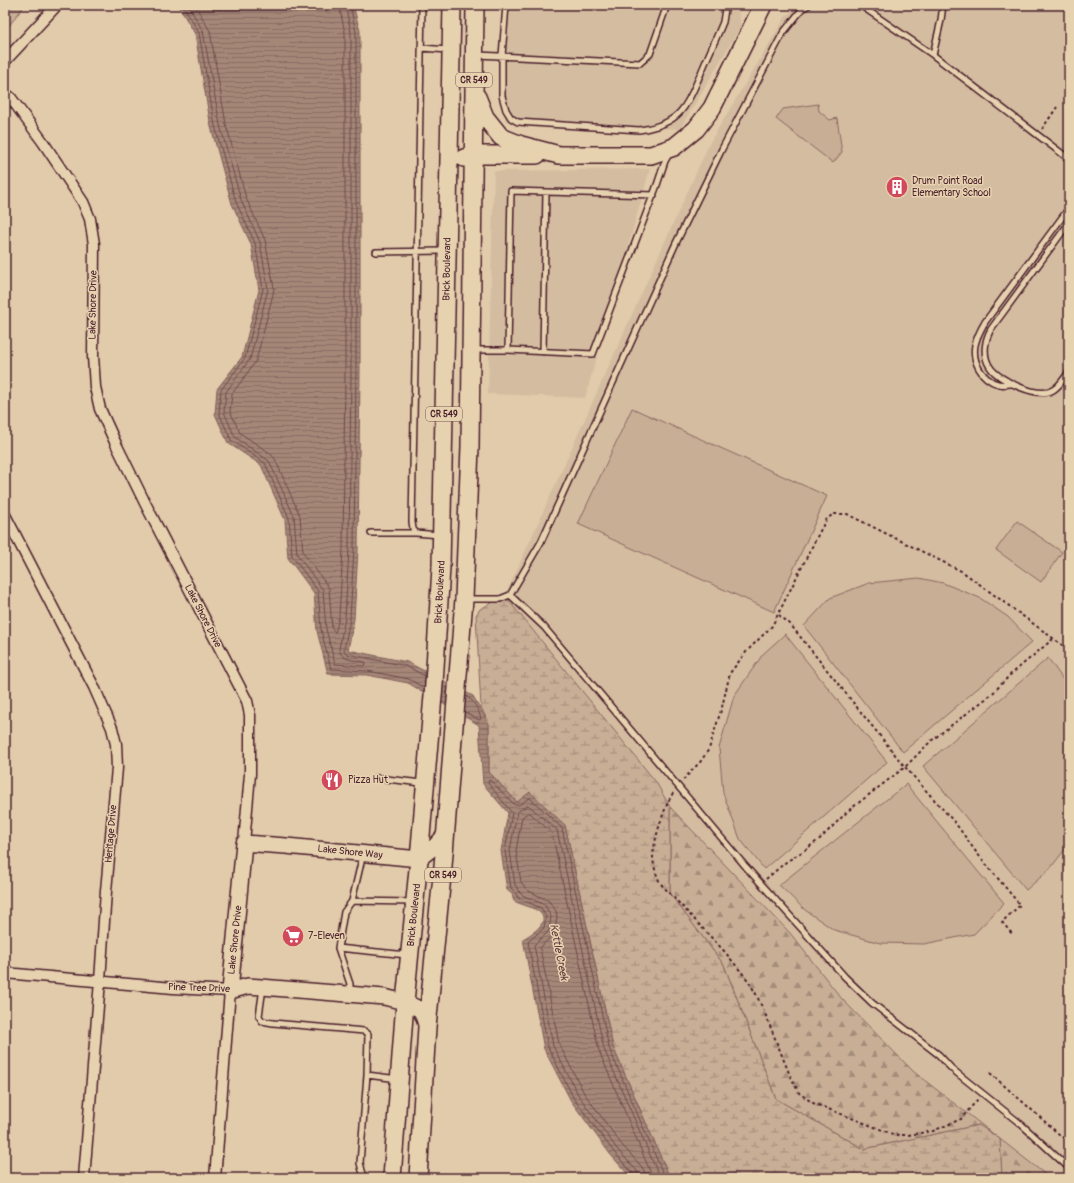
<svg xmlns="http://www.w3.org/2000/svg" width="1074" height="1183" font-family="Pangolin,sans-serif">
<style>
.built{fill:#d4bca0}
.forest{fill:url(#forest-firs);stroke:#896660}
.wetland{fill:url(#wetland-marsh);stroke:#896660}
.green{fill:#c8ae95;stroke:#896660}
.water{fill:url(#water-rules);stroke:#815d59}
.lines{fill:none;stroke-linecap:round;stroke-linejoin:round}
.shore{stroke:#6e494a;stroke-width:1}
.lane-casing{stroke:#4a1f2b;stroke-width:8}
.street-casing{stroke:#4a1f2b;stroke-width:13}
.secondary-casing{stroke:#4a1f2b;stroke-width:18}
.primary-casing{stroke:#4a1f2b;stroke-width:20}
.path{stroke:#4a1f2b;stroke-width:2;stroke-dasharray:3 3;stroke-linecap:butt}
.lane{stroke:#e7d2b0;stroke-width:5}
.street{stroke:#e7d2b0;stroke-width:10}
.secondary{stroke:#e7d2b0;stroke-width:15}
.primary{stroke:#e7d2b0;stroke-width:17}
.labels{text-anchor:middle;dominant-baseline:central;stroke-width:3;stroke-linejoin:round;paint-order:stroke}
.shield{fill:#e7d2b0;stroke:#795553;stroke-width:1}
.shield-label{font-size:9px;font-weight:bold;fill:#4a1f2b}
.poi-label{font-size:10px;fill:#4a1f2b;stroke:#e7d2b0;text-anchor:start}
.street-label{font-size:10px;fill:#4a1f2b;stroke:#e7d2b0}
.water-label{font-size:11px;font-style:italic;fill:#61393e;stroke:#e7d2b0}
</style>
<defs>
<pattern id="forest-firs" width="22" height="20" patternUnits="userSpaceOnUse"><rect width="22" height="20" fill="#c8ae95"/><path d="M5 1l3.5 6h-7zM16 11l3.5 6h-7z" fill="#a48d7a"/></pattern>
<pattern id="wetland-marsh" width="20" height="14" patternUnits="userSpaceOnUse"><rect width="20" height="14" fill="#c8ae95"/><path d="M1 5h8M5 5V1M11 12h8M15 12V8" fill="none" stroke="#a48d7a"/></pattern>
<pattern id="water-rules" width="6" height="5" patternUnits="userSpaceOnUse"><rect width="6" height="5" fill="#a58778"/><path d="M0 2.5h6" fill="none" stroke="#886e63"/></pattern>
</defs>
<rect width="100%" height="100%" fill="#e1cbab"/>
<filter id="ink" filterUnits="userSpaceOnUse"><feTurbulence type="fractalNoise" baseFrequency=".025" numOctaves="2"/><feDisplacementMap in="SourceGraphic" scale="8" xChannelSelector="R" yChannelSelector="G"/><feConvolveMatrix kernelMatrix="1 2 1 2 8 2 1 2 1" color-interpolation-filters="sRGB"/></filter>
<g filter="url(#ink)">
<!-- built -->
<path class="built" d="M505,5H737L741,26L680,129L505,121Z
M799,5H1049L1069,7V1178H1050L914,1072L842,999L790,933L670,807L656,782L505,596L710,142L786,16Z
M650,169L585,398L488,394L494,171Z"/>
<!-- forest -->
<path class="forest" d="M670,807L790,933L842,999L914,1072L1050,1178H1002L1000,1139L979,1125L864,1149L776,1099L724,965L670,894Z"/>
<!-- wetland -->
<path class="wetland" d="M505,596L656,782L670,807V894L724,965L776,1099L864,1149L979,1125L1000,1139L1002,1178H670L613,1047L565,825L517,802L489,772V724L481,707L476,615L480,609Z"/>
<!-- green -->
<path class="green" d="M5,5H25L5,31Z
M818,104L819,111L830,120L837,118L842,152L833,163L776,119L783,109Z
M632,408L827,496L774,612L578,524Z
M1017,521L1062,552L1041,582L996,550Z
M919,578L943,583L980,598L1008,617L1032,642L903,752L804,626L830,598L869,583Z
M785,634L887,762L764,869L740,839L723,793L719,748L734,696L763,654Z
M1048,658L1069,688V844L1049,870L1026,890L923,766Z
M906,784L1004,903L974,934L924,944L880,943L834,930L805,910L779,885Z"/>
<!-- water -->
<path class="water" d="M178,5H353L360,31V371L358,550L354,619L348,650L407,662L473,696L489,724V772L517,802L530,792L565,825L613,1047L670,1178H631L610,1154L571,1101L544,1049L523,939C531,934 553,922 538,911C532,907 522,905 514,901L512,894L507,890L501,851L508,813L483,784L479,725L408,683L367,675L328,674L317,631L314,593L288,558L285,520L261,465L228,443L215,414L217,389L242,357L259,290L251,244L232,204L211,127L195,34Z"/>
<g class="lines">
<!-- shore -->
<path class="shore" d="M183,5L199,33L215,126L236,202L255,243L263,289L245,358L221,390L219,413L231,440L265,463L289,518L292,556L318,591L321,630L331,669L368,671L409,679L424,688
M188,5L203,31L220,125L241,200L260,242L268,289L250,359L226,392L224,412L235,437L269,461L294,516L297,554L323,590L326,629L335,664L364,666L366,664L365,662C355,660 341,661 339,649L345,618L349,549L351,371V32L345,5
M195,5L210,31L226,124L246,198L265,240L274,288L273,294L256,361L232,394L230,411L240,433L270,453L275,459L300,516L303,552L329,588L332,629L335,632L336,630L339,617L343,549L345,371V33L339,5
M350,5L356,32V371L354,549L350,619L344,650L347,654L406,666L425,676
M465,712L479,720L481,719C479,711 474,700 466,696
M634,1178L633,1174L614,1152L574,1099L548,1047L528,942L544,928L546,917L541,908L518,898L515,892L511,888L505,851L512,813L488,783L489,780L491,781L515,805C522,806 525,799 530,798L562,828L609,1048L665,1178
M639,1178L637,1171L617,1149L579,1096L553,1046L534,945L549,931L551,917L545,905L522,895L515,885L510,851L517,812L528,805L557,830L604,1049L660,1178
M645,1178V1173L642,1167L622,1145L584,1093L559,1044L540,948L555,932L557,916L556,911L549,901L527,890L521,882L516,851L522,817L528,813H530L552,833L599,1051L653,1178"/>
<!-- lane casing -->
<g class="lane-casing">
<path id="lane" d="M422,5L412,522L413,529L416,533L439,535
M506,5L502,56V96L506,110L511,118L518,122L639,130C654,128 670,124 681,111C690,101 695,86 701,73C708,56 716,39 723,22L725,9L724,5
M860,5L933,55
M943,5L941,20L933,55L1069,159
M422,48L448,50
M477,55L640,63L650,54L667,5
M1069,223L991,329C985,340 982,355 990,367C998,380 1038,399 1053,390C1060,386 1064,378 1069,372
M376,252L444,251
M473,350H508L593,354L657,185L665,161L669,154
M508,350L511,191L654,195
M543,352L546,192
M1011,384C1007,384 1002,385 998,384C981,379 972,361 975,345C977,336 981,329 985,322L1069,208
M371,533H416
M510,595L541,542L676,243L722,149L783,33L803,8L809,5
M467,599H500L510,595L544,627L746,867L845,977L872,1003L939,1055L952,1069L1022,1125L1069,1168
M377,778L422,783
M363,854L352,901L412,902
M338,948L407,955
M263,988L259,1016L262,1021L273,1023L364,1031L368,1034L367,1075
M350,993V984L338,948L344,912L352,901
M364,1178L360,1163L367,1075L398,1079"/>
</g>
<!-- street casing -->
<g class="street-casing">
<path id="street" d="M5,61L57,5
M5,93L11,98L43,142L83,202L90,219L94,244L93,356L95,387L100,409L116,444L146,505L247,701L250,715V774L244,843
M5,515L94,687L112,728L116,744L117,768L106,891L100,981L84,1178
M5,973L173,988L230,991L215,1178"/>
</g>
<!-- secondary casing -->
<g class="secondary-casing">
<path id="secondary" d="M427,1027L421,1010L405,1002L384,997L248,986L230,991L244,843L286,846L419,859L434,847L446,834"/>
</g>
<!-- primary casing -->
<g class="primary-casing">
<path id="primary" d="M477,97L485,117L501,137L521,145L559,155H651L674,147L696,129L712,108L763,5
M464,158L473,155H537
M392,1178L405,1002L419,859L434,684L441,567L452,5
M418,1178L427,1027L443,866L464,599L470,447L475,5"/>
</g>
<!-- path -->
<path class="path" d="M1042,129L1057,107
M779,615L790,624L905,767L956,824L976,852L1020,905L1002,922L1013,935
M683,780L701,761L709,749L722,707L730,673L747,651L772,626L820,531L826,520L833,514H847L963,572L1069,650
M673,793C664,807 653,842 653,859C654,867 656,874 660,883L725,952L747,979L755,992L764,1011L789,1073L799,1093L813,1103L895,1135H908L933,1131L961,1119L978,1099
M766,879L786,862L805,850L821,838L848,811L905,767L931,741L992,694L1010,675L1053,639
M990,1073L1069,1143"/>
<!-- lane -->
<use href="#lane" class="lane"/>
<!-- street -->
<use href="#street" class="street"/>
<!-- secondary -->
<use href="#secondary" class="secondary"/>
<!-- primary -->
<use href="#primary" class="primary"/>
</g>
</g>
<!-- icons -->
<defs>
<g id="building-disc" transform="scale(1.15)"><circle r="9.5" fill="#d1495b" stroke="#e7d2b0"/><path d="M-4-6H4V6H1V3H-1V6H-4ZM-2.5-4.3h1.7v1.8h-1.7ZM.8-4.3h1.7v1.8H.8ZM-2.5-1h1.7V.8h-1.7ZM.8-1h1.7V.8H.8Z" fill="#fff"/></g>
<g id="restaurant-disc" transform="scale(1.15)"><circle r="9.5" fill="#d1495b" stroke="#e7d2b0"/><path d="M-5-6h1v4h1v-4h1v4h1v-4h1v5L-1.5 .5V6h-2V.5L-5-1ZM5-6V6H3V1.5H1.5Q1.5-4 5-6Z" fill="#fff"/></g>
<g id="supermarket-disc" transform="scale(1.15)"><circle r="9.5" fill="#d1495b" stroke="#e7d2b0"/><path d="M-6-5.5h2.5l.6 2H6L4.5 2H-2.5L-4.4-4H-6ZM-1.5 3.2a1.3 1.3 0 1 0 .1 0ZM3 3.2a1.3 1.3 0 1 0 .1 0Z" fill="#fff"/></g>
</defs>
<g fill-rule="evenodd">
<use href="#building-disc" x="897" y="187"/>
<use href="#restaurant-disc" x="332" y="780"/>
<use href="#supermarket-disc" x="293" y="936"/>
</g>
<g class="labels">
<!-- shield labels -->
<g class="shield">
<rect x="456" y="73" width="36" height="14" rx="3"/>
<rect x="426" y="407" width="36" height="14" rx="3"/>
<rect x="425" y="868" width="36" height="14" rx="3"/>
</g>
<g class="shield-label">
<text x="474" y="80">CR 549</text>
<text x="444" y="414">CR 549</text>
<text x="443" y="875">CR 549</text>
</g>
<!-- poi labels -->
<g class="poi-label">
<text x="912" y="181">Drum Point Road<tspan x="912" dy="12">Elementary School</tspan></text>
<text x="348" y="780">Pizza Hut</text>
<text x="308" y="936">7-Eleven</text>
</g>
<!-- street labels -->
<g class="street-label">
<text transform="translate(447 269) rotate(-89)">Brick Boulevard</text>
<text transform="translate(93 305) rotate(-89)">Lake Shore Drive</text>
<text transform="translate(440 592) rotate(-87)">Brick Boulevard</text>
<text transform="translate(203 616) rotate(63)">Lake Shore Drive</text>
<text transform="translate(111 834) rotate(-85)">Heritage Drive</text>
<text transform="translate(350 852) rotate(6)">Lake Shore Way</text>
<text transform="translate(414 915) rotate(-84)">Brick Boulevard</text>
<text transform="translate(235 940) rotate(-84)">Lake Shore Drive</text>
<text transform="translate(199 988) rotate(2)">Pine Tree Drive</text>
</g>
<!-- water labels -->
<g class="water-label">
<text transform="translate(559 952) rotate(79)">Kettle Creek</text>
</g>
</g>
<!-- margin -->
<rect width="1074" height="1183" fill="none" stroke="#e7d2b0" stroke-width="20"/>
<rect x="10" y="10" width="1054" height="1163" fill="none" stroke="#4a1f2b" stroke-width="1.5" filter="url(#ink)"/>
</svg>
